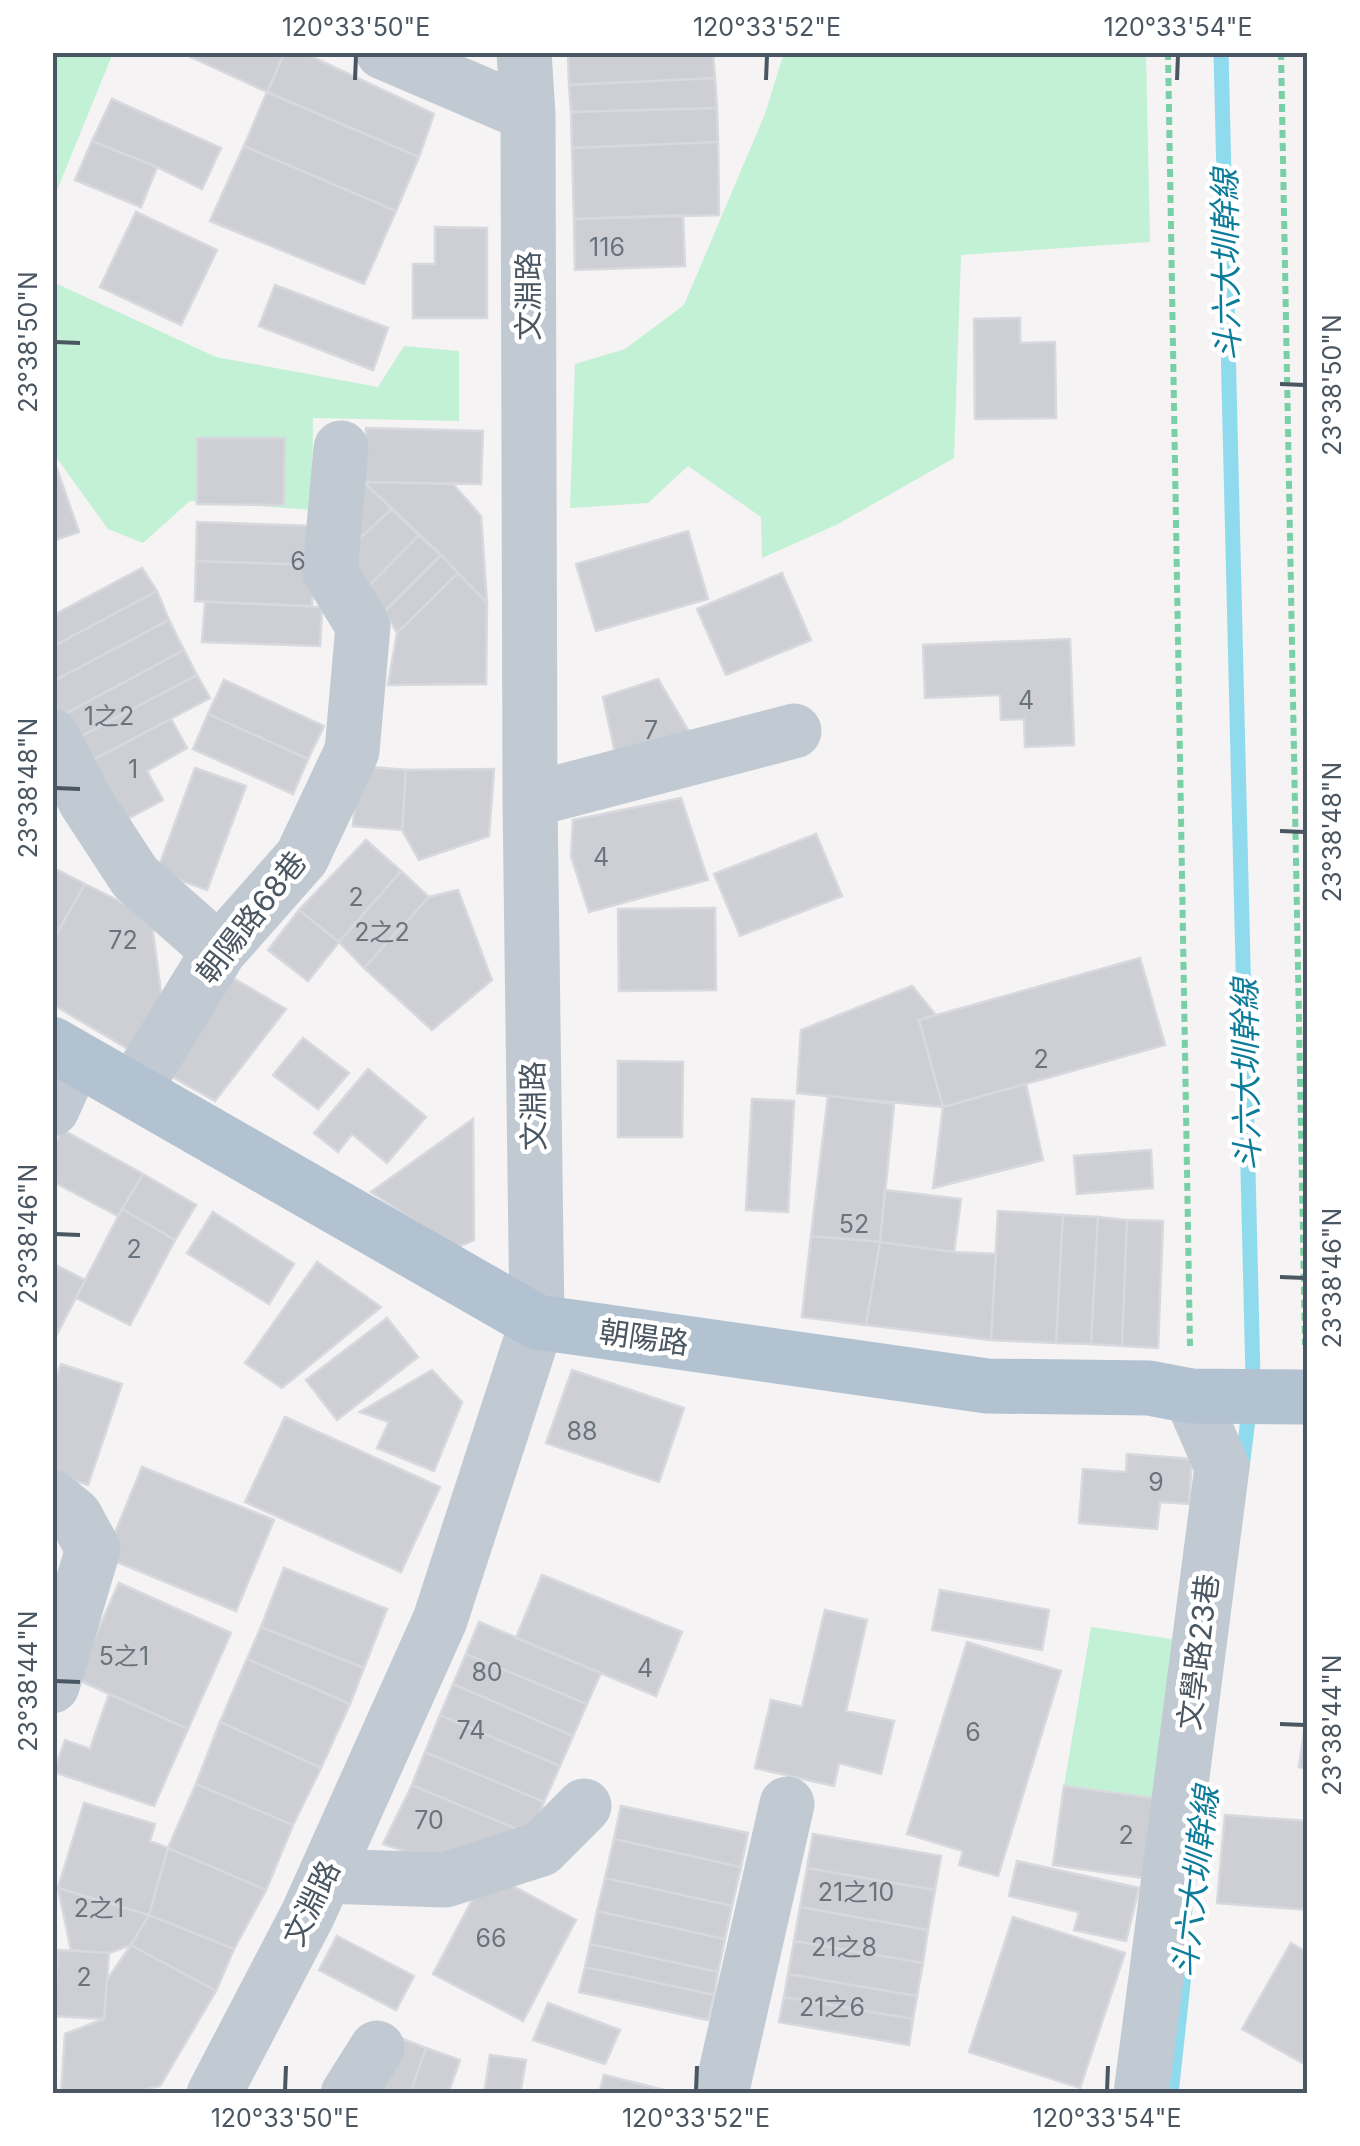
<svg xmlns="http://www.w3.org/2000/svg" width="1360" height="2146" font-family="Inter,'Noto Sans TC',sans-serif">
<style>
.green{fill:#c3f1d5}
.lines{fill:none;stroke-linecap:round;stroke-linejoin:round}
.stream{stroke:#90daee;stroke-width:15}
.building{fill:#cdcfd5;stroke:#d7d9de;stroke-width:2.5}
.path{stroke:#7ad0a6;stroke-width:6;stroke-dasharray:8 5;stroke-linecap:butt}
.minor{stroke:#c1cad2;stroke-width:55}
.major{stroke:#b3c2d1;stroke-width:55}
.ticks{fill:none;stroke:#4a5661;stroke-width:4}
.labels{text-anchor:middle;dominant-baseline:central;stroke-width:9;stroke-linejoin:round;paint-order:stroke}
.number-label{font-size:25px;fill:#6b747e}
.street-label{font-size:30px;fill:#4a5661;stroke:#fff}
.water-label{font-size:32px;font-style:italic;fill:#0c7c9b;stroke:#fff}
.neatline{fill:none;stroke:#4a5661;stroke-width:4}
.ticks-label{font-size:25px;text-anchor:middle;fill:#4a5661}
</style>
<rect width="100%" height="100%" fill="#f5f3f3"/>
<!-- green -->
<path class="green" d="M53,52L113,53L53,200L52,53Z
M784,53H1146L1150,242L961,255L954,458L838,524L762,558L761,517L688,466L648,503L570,508L575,364L625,349L684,305L765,114Z
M53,282L216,357L378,387L404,346L459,351V421L313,418L312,510L190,501L143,543L108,529L53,453Z
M1091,1627L1172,1639L1154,1798L1064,1786Z"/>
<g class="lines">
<!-- stream -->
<path class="stream" d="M1221,52L1253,1378L1242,1468
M1171,2094L1187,1947"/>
</g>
<!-- building -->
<path class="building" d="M180,52H285L267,92Z
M285,52H302L434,114L419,157L267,92Z
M618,52H713L715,78L569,85L568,55Z
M715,78L717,108L571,112L569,85Z
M267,92L419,157L396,211L244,146Z
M112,99L221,148L202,189L157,167L92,141Z
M717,108L718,142L572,148L571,112Z
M92,141L157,167L141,207L75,180Z
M718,142L719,215L574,219L572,148Z
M244,146L396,211L364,284L210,221Z
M136,212L217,250L181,325L100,287Z
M683,215L685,266L575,270L574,219Z
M435,227L487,228V318H413V264H435Z
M275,285L388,328L373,370L259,326Z
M1020,318V343L1055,342L1056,418L975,419L974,319Z
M366,428L483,431L481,484L364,482Z
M197,438H285L284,505L197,504Z
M57,469L79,532L52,541V470Z
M364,482L453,484L481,516L487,603L441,555Z
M364,482L392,509L339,557Z
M392,509L419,535L365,590L339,557Z
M197,522L316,526L314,565L196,561Z
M688,531L708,599L596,631L576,564Z
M419,535L441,555L385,611L365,590Z
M441,555L458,573L397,633L385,611Z
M196,561L314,565L312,606L195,601Z
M142,568L157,591L52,647V616Z
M458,573L487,603L486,684L388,685L397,633Z
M782,573L811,640L726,675L697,609Z
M157,591L169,620L52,682V647Z
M205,602L322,607L320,646L202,642Z
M169,620L184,650L61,716L52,699V682Z
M1070,639L1074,745L1025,747L1024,719L1001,720L1000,695L925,698L923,645Z
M184,650L197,675L74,740L61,716Z
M197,675L210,698L87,763L74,740Z
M658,679L695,742L617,762L603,697Z
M224,680L324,726L308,759L208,714Z
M208,714L308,759L293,794L193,749Z
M171,719L187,748L147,771L163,800L118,824L87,763Z
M358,766L406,770L402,830L353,826Z
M195,768L246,786L207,890L157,872Z
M494,769L489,836L419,860L402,830L406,770Z
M681,798L708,880L589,912L571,856L573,820Z
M816,834L842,896L740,936L714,874Z
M366,840L401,871L339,942L299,910Z
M52,867L85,884L52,942Z
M401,871L429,897L364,968L339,942Z
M85,884L151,917L165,1023L140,1056L52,1004V942Z
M458,890L492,980L432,1030L364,968L429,897Z
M715,908L716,990L619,991L618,909Z
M299,910L339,942L308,981L268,950Z
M1140,958L1165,1045L943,1107L919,1020Z
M219,970L286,1009L215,1101L162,1071Z
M912,986L936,1015L919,1020L943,1107L797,1093L801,1030Z
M303,1038L349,1073L318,1109L273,1075Z
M618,1061L683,1062L682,1137H618Z
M368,1069L426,1117L387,1163L352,1134L338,1152L314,1133Z
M1026,1084L1043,1160L933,1188L943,1107Z
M828,1096L894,1104L880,1242L811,1236Z
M752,1099L794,1101L788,1212L746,1210Z
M473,1119L474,1240L456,1248L371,1192Z
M63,1130L143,1174L118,1216L52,1181V1150Z
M1151,1150L1153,1188L1077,1194L1074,1156Z
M143,1174L196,1205L175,1240L122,1209Z
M885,1190L961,1199L954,1252L880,1242Z
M122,1209L175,1240L130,1325L76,1298Z
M998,1211L1063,1215L1056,1343L991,1340Z
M213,1212L294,1264L269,1304L187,1253Z
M1063,1215L1098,1217L1091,1344L1056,1343Z
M1098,1217L1127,1220L1122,1346L1091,1344Z
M1127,1220L1163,1221L1158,1348L1122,1346Z
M811,1236L880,1242L866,1325L802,1317Z
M880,1242L954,1252L996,1254L991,1340L866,1325Z
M317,1262L381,1307L282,1388L245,1363Z
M52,1263L85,1280L54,1340L52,1339Z
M387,1318L418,1357L337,1420L306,1380Z
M61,1364L122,1384L88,1485L52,1473V1389Z
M432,1370L462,1402L434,1471L377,1448L389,1422L360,1412Z
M572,1370L684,1408L659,1482L546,1443Z
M285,1417L440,1487L401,1572L245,1502Z
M1127,1454L1192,1459L1189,1504L1160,1502L1157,1529L1079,1523L1083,1469L1126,1472Z
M142,1467L274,1520L236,1611L105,1557Z
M284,1568L387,1609L364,1668L261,1627Z
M542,1575L682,1632L656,1696L516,1638Z
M119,1583L231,1633L188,1729L76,1679Z
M940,1590L1049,1610L1042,1650L932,1630Z
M825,1610L867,1620L846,1711L894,1721L881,1774L839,1763L834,1786L755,1768L771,1700L802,1707Z
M479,1622L601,1673L587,1704L466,1654Z
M261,1627L364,1668L350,1704L247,1659Z
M967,1642L1061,1671L998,1876L959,1865L963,1851L907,1834Z
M466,1654L587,1704L573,1736L453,1684Z
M247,1659L350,1704L321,1768L220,1722Z
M453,1684L573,1736L560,1766L440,1715Z
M109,1694L188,1729L154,1806L54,1772L65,1740L90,1749Z
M1308,1703V1769L1299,1767Z
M440,1715L560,1766L544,1802L425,1752Z
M220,1722L321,1768L293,1825L196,1784Z
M425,1752L544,1802L531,1835L412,1785Z
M196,1784L293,1825L266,1890L168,1848Z
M412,1785L531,1835L458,1869L383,1844Z
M1064,1786L1154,1798L1143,1878L1053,1865Z
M84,1803L155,1824L150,1841L168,1848L149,1915L58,1888Z
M621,1806L748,1833L741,1867L614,1839Z
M1225,1815L1308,1821V1910L1217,1903Z
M813,1834L941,1856L935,1890L807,1868Z
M614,1839L741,1867L732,1906L605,1878Z
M168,1848L266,1890L234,1949L149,1915Z
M1017,1861L1139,1888L1126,1941L1074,1930L1079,1912L1009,1896Z
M807,1868L935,1890L928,1930L800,1907Z
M487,1872L576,1920L523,2021L433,1974Z
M605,1878L732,1906L725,1939L597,1911Z
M58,1888L149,1915L131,1945L109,1953L71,1950Z
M800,1907L928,1930L923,1963L794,1941Z
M597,1911L725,1939L718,1972L590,1944Z
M149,1915L234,1949L216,1991L131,1945Z
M1013,1917L1125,1953L1080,2088L969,2052Z
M337,1936L414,1976L396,2010L319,1970Z
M794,1941L923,1963L917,1996L788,1974Z
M1291,1943L1308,1953V2066L1242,2029Z
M590,1944L718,1972L714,1995L585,1967Z
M131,1945L216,1991L160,2086L126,2094H61L65,2034L104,2019L107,1980Z
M58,1950L109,1953L104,2019L54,2016Z
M585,1967L714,1995L708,2020L579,1992Z
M788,1974L917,1996L913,2019L784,1997Z
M784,1997L913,2019L909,2045L779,2022Z
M548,2003L620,2030L605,2064L533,2040Z
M395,2036L426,2048L410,2094H375Z
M426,2048L460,2060L448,2094H410Z
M490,2055L526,2060L520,2094H484Z
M604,2075L664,2090L663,2094H599Z"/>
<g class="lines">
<!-- path -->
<path class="path" d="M1168,52L1190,1346
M1281,52L1305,1345"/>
<!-- minor -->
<path class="minor" d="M383,52L528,114
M52,736L86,802L135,877L219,951
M530,800L794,731
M134,1089L219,951L302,857L352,751L363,626L330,572L341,448
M52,1109L75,1058
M52,1497L75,1516L93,1549L52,1686
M325,1876L445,1880L541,1849L584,1806
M214,2094L308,1914L440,1620L537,1322L530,800L528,114L524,52
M348,2094L377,2048
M721,2094L787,1804
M1141,2094L1222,1467L1191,1396"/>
<!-- major -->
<path class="major" d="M52,1044L537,1322L987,1386L1149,1388L1191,1396L1308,1397"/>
</g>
<!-- ticks -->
<path class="ticks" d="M355,80L356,55M766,80L767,55M1177,80L1178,55M55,342L80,343M1280,384L1305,385M55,788L80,789M1280,831L1305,832M55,1234L80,1235M1280,1277L1305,1278M55,1681L80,1682M1280,1724L1305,1725M285,2091L286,2066M696,2091L697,2066M1107,2091L1108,2066"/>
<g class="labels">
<!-- number labels -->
<g class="number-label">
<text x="607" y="247">116</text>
<text x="298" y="561">6</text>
<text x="1026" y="700">4</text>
<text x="109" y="716">1之2</text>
<text x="651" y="730">7</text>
<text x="133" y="769">1</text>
<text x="601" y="857">4</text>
<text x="356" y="897">2</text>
<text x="382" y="932">2之2</text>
<text x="123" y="940">72</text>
<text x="1041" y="1059">2</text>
<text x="854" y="1224">52</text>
<text x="134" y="1249">2</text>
<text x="582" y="1431">88</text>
<text x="1156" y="1482">9</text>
<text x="124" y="1656">5之1</text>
<text x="645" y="1668">4</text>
<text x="487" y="1672">80</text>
<text x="471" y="1730">74</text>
<text x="973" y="1732">6</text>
<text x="429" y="1820">70</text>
<text x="1126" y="1835">2</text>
<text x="856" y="1892">21之10</text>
<text x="99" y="1908">2之1</text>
<text x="491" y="1938">66</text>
<text x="844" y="1947">21之8</text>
<text x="84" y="1977">2</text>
<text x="832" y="2007">21之6</text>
</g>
<!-- street labels -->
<g class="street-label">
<text transform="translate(528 296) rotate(-90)">文淵路</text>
<text transform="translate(251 917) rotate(-52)">朝陽路68巷</text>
<text transform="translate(533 1106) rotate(-91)">文淵路</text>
<text transform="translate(644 1337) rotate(8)">朝陽路</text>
<text transform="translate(1198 1652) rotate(-83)">文學路23巷</text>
<text transform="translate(311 1903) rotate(-64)">文淵路</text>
</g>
<!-- water labels -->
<g class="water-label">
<text transform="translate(1226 265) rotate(-91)">斗六大圳幹線</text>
<text transform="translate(1246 1075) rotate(-91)">斗六大圳幹線</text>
<text transform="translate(1195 1882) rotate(-83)">斗六大圳幹線</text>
</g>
</g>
<!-- border -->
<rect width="1360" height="2146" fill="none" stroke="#ffffff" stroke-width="110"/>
<rect x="55" y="55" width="1250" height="2036" class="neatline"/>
<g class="ticks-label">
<text x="356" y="36">120°33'50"E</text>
<text x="767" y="36">120°33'52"E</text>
<text x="1178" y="36">120°33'54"E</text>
<text transform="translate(28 342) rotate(-90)" y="9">23°38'50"N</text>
<text transform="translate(1332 385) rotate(-90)" y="9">23°38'50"N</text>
<text transform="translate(28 788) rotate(-90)" y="9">23°38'48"N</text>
<text transform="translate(1332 832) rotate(-90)" y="9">23°38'48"N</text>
<text transform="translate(28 1234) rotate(-90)" y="9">23°38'46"N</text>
<text transform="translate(1332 1278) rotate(-90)" y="9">23°38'46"N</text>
<text transform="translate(28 1681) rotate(-90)" y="9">23°38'44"N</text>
<text transform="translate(1332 1725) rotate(-90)" y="9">23°38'44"N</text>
<text x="285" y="2127">120°33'50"E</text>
<text x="696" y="2127">120°33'52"E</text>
<text x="1107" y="2127">120°33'54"E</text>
</g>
</svg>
